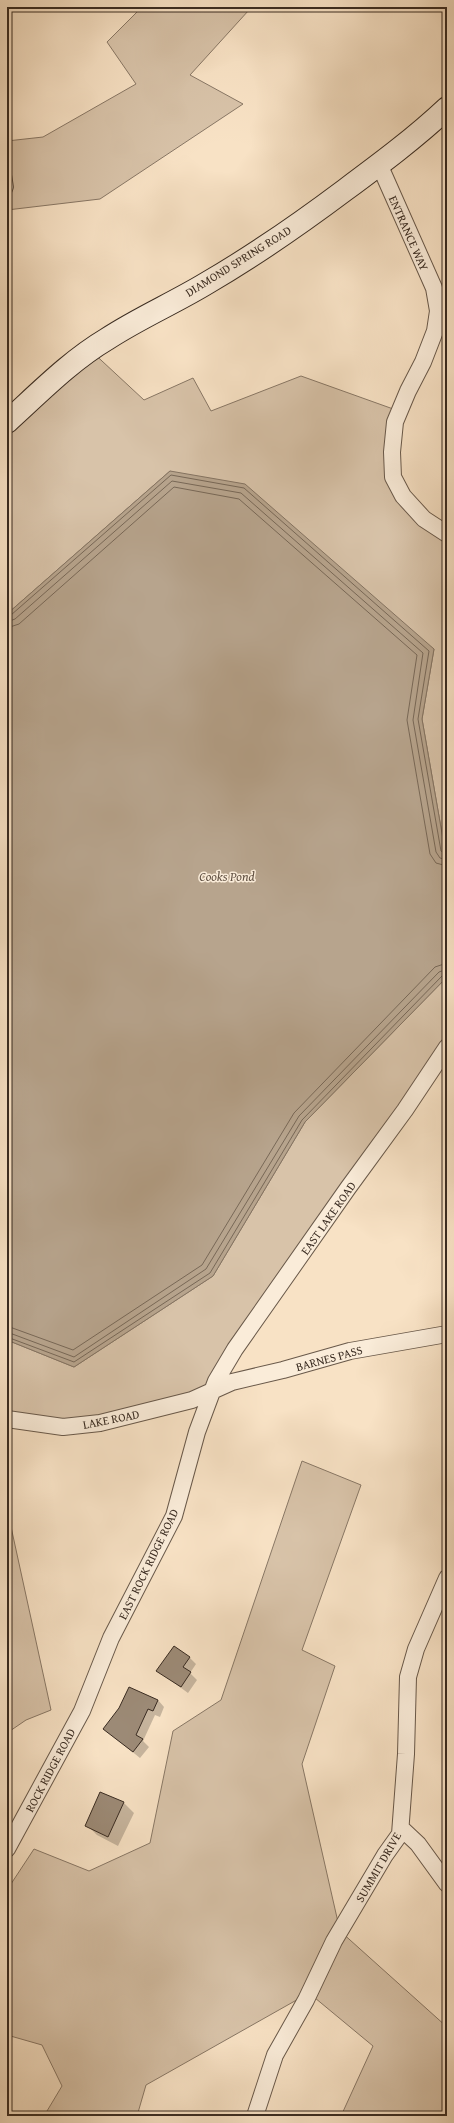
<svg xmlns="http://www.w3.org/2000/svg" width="454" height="2123" font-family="'Gentium Book Plus',serif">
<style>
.green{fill:#d8c3a9;stroke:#887765}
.water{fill:#b7a48d;stroke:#857462}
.shadow{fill:#0003}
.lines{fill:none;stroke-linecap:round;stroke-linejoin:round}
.shore{stroke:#786857;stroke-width:1}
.building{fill:#9c8a76;stroke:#392b21}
.lane-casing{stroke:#69594a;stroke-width:10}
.street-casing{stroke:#69594a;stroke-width:18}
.secondary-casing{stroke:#392b21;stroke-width:24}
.lane{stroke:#faecd9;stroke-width:8}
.street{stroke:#faecd9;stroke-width:16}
.secondary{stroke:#faecd9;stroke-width:22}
.labels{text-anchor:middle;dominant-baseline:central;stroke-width:3;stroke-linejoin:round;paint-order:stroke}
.street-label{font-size:12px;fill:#392b21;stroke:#faecd9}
.water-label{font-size:13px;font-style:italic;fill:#5f4f41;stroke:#faecd9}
</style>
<rect width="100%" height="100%" fill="#f8e2c5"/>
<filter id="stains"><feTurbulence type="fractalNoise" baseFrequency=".005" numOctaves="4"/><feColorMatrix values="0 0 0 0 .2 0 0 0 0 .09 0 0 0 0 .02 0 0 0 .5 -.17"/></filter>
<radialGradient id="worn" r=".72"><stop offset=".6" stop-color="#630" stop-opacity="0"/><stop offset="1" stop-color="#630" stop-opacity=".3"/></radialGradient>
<!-- green -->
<path class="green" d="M142,7H242L249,10L190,75L243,104L100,199L7,210V141L43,137L136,84L107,42Z
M88,348L144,400L193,378L211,411L301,376L396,410L388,456L421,519L447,534V862L422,719L434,649L170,471L7,614V412Z
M447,977V1035L203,1393L71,1430L7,1419V1340L74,1367L213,1276L305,1122Z
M302,1461L361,1485L302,1650L335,1666L302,1764L340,1931L447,2027V2116H341L373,2046L309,1993L146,2085L137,2116H44L62,2086L42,2045L7,2035V1890L34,1849L89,1871L150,1843L173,1731L221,1700Z
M8,1513L51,1710L26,1720L7,1733Z"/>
<!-- water -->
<path class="water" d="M170,471L245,484L434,649L422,719L447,862V977L305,1122L213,1276L74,1367L7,1340V614Z"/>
<!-- shadow -->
<path class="shadow" d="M189,1657L196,1664L190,1673L197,1680L188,1693L158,1671Z
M158,1700L164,1707L160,1717L155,1715L143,1741L149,1747L140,1758L104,1729Z
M101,1793L124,1803L134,1813L118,1846L97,1835L87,1825Z"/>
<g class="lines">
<!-- shore -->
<path class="shore" d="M7,616L11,615L171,475L244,488L429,651L418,719L441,851L447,855
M7,622L15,619L172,481L241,493L423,653L413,720L436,852L440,858L447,860
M7,628L19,624L174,487L239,499L417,655L407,720L430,854L436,863L447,866
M7,1326L73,1350L202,1265L294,1113L435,967L447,963
M7,1332L74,1357L206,1269L299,1116L439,972L447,969
M7,1337L74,1362L210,1273L302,1120L442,976L447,974"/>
</g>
<!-- building -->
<path class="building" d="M174,1646L190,1657L183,1667L191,1672L181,1687L156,1671Z
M129,1687L158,1700L153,1711L148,1709L136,1735L143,1739L133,1752L103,1729L119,1708Z
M100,1792L124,1802L108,1837L85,1826Z"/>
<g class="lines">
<!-- lane casing -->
<g class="lane-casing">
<path id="lane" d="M7,175L9,187L7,192"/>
</g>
<!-- street casing -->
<g class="street-casing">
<path id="street" d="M379,164L434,288L438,311L435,331L423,362L408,391L395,422L392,452L393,477L403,496L424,519L447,534
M7,1419L63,1427L100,1423L192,1400L232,1382L283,1370L350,1351L447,1334
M401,1828L418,1844L447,1884
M7,1849L82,1711L111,1638L174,1516L197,1432L216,1381L235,1349L348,1188L405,1110L447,1047
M255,2116L275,2055L306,2000L334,1941L385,1855L400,1834L406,1754L408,1677L416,1649L447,1578"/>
</g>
<!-- secondary casing -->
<g class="secondary-casing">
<path id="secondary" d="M7,422C39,393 70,361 107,339C139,318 174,303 207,283C255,255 301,223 345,190C380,164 415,138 447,108"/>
</g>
<!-- lane -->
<use href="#lane" class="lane"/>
<!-- street -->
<use href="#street" class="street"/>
<!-- secondary -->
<use href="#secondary" class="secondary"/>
</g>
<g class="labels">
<!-- street labels -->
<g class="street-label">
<text transform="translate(409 233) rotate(66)">ENTRANCE WAY</text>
<text transform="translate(238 261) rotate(-32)">DIAMOND SPRING ROAD</text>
<text transform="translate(328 1218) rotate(-55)">EAST LAKE ROAD</text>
<text transform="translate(329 1358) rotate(-15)">BARNES PASS</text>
<text transform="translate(111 1419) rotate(-11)">LAKE ROAD</text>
<text transform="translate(148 1564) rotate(-64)">EAST ROCK RIDGE ROAD</text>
<text transform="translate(50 1770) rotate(-62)">ROCK RIDGE ROAD</text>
<text transform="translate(378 1867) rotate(-60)">SUMMIT DRIVE</text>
</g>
<!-- water labels -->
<g class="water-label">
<text x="227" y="876">Cooks Pond</text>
</g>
</g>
<!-- margin -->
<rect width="454" height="2123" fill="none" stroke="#f8e2c5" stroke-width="24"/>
<rect x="8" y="8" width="438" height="2107" fill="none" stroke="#392b21" stroke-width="2"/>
<rect x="12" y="12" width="430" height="2099" fill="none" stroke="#392b21"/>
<rect width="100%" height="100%" filter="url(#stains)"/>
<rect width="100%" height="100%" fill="url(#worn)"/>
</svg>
